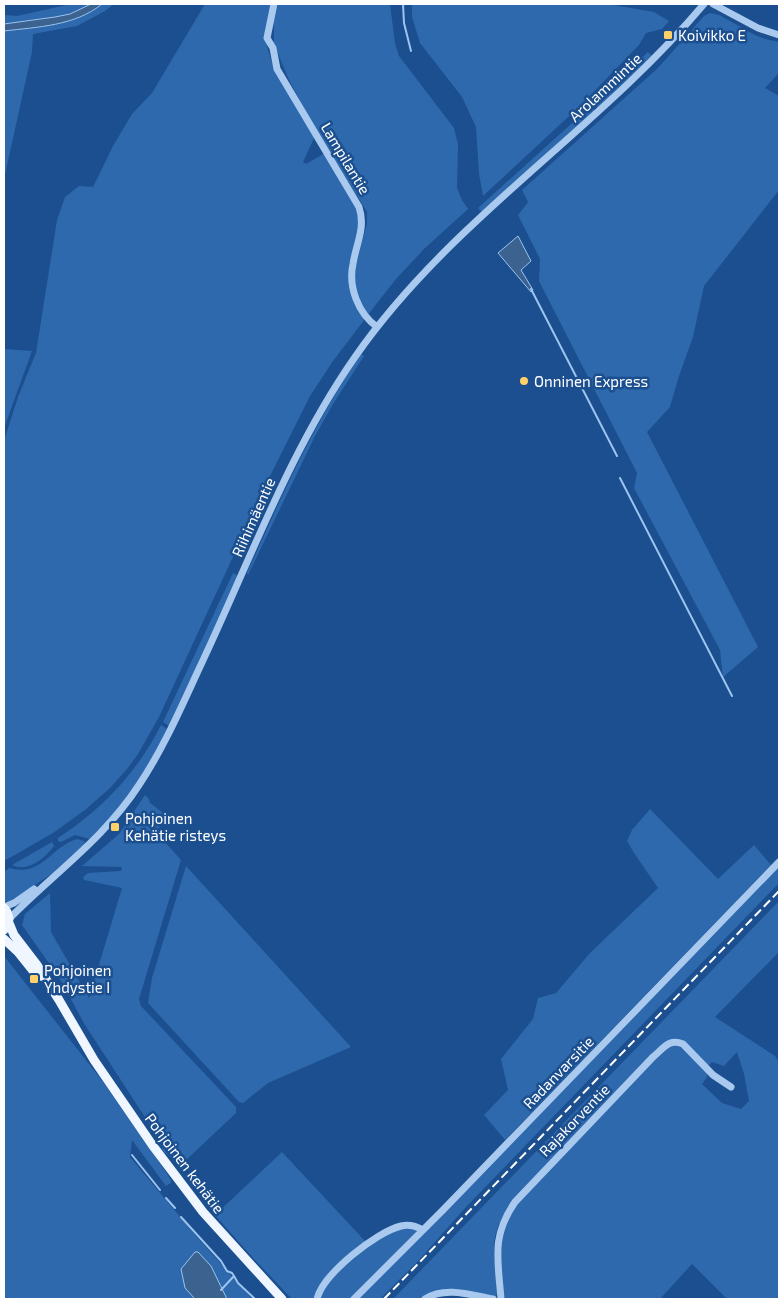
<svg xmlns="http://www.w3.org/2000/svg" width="783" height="1303" font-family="'Exo 2',sans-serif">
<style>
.green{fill:#2e69ad}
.water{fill:#3c6290;stroke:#9cc4f0}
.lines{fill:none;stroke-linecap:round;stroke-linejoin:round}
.stream{stroke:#9cc4f0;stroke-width:2}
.minor{stroke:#a9c9ee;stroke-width:7}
.major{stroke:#f0f6ff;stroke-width:9}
.rail{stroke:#fff;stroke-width:2;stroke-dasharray:9 4;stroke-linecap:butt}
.poi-dot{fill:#ffd166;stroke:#1b4f8f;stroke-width:2}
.labels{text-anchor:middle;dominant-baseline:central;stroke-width:5;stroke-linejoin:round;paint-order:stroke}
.poi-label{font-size:15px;fill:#fff;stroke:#1b4f8f;text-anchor:start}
.street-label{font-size:15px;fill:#fff;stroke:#1b4f8f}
</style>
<rect width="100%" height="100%" fill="#1b4f8f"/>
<!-- green -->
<path class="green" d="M71,4H91L69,14L55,17L4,24L5,15L17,16Z
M102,4H114L105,11L77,26L33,34L32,52L4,179V31C37,27 75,26 102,4Z
M205,4H273C270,14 265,28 266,38C268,69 299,110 315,136L303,162L306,164L325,153L353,199L361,219L349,281L365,319L333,361L310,396L254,508L238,546L159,717L138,754L127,769L110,788L85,810L53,833L6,860L4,858V441L18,397L36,353L57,220L65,197L79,186L93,187L113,146L132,114L152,93Z
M278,4H390L395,43L399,56L454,128L458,144L457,188L462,200L468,209L424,249L396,279L367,316L359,300L354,282L356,265L367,224V212L307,114L289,80L274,44V21Z
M412,4H607L654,12L669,21L662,29L646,33L639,45L580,106L483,196L479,174L476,127L462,97L420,43L412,17Z
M710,13L719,15L755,35L765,39L779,42V73L765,88L779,96V190L704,286L693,337L679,376L670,407L647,432L758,647L723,677L720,650L634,488L637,473L539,281L540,259L518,215L528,202L522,190L658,68L704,16Z
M648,52L652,56L600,106L597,107L594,104L596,101Z
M591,106L595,111L482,212L478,208Z
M4,349L32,351L4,428Z
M361,354L364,356L333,404L315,436L248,575L247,573C281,498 314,422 361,354Z
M233,573L238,576L169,726L163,722Z
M161,725L167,729C156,755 137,787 119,808C110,819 99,829 90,839L75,835L61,842L58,841V838C102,809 137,773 161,725Z
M145,795L149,799L150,803L167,816L156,832L181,860L139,999L141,1006L236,1107V1113L184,1162L175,1161L164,1152L154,1131L85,1025L60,979L22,925L25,914L50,893L51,932L89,998L122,888L84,880L83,877L88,873L121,871L122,867L82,866L119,834Z
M650,809L718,879L754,845L771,865L505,1140L484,1115L508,1090L501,1059L533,1019L538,998L556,993L590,953L658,888L634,853L627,841L632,830Z
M77,839L84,841L86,845L53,873L11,901L4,902V872L9,868C43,877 50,847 77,839Z
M52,842L54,846C45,858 28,873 12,865Z
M779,864V883L466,1207L419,1260L380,1299H357Z
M186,866L351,1047L268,1083L243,1103L239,1102L148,1003L152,978Z
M779,901V952L715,1017L775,1056L779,1062V1299H727L692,1264L660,1299H503L500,1258L501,1235L516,1204L668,1046L672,1043L682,1047L708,1073L707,1077L702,1084L722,1103L741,1109L749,1101L744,1074L737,1052L724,1066L712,1062L707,1067C697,1057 686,1039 671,1039L512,1201C506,1211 499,1222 496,1233C491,1252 497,1274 499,1293L495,1297L461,1292L426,1296L422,1299H393Z
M4,956L104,1083L168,1175L171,1180V1183L166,1186L132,1140L130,1157L197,1237L252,1299H4Z
M282,1152L366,1242L314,1299H292L253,1258L215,1215Z
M397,1228L416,1229L417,1231L351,1299H318L335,1274L358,1254Z"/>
<!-- water -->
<path class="water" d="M91,4H102C75,26 37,27 4,31V24L55,17L70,14Z
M518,236L531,261L521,270L533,290L531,292L498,253Z
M195,1252H198L211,1266L227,1299H195L185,1288L181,1269Z"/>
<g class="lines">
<!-- stream -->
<path class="stream" d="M403,4L404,23L411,51
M531,289L617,456
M620,478L732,696
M132,1155L160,1190
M166,1198L175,1208
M181,1217L221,1261L227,1271L232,1273L234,1276
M221,1290L234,1276L238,1283L255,1299"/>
<!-- minor -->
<path class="minor" d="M274,4L267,38L273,48L277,69L359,207C366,228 356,244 353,264C348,287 358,313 377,327
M713,4L758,28L779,35
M4,907L14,903L34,889
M9,919C53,874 104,839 139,785C163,749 180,710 198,671C248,566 288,453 355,357C450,220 597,131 704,4
M317,1299C323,1274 376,1232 401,1226C409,1224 416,1226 423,1230
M354,1299L443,1210L779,862
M425,1299C445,1286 471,1295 493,1299
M501,1299C498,1259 491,1237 515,1202L653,1057C664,1048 669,1038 683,1044L713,1075L731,1087"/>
<!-- major -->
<path class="major" d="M4,908L7,912L9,919L4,930
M9,923L14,935L37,965L59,1000L94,1060L153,1146L203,1212L282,1299
M4,939L18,952L38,977"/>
<!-- rail -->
<path class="rail" d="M384,1299L779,891"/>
</g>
<!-- markers -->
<g class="poi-dot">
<rect x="663" y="30" width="10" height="10" rx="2.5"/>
<circle cx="524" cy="381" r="5"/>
<rect x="110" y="822" width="10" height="10" rx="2.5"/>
<rect x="29" y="974" width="10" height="10" rx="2.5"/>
</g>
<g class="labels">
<!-- poi labels -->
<g class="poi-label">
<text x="678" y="35">Koivikko E</text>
<text x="534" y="381">Onninen Express</text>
<text x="125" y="818">Pohjoinen<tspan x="125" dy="17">Kehätie risteys</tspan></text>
<text x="44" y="970">Pohjoinen<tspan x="44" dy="17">Yhdystie I</tspan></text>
</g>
<!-- street labels -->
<g class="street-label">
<text transform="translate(605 87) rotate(-43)">Arolammintie</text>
<text transform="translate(346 158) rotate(59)">Lampilantie</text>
<text transform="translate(253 517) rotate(-66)">Riihimäentie</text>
<text transform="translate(558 1072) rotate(-46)">Radanvarsitie</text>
<text transform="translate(574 1120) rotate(-46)">Rajakorventie</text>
<text transform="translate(185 1163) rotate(53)">Pohjoinen kehätie</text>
</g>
</g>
<!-- border -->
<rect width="783" height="1303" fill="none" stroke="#ffffff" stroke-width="10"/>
</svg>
